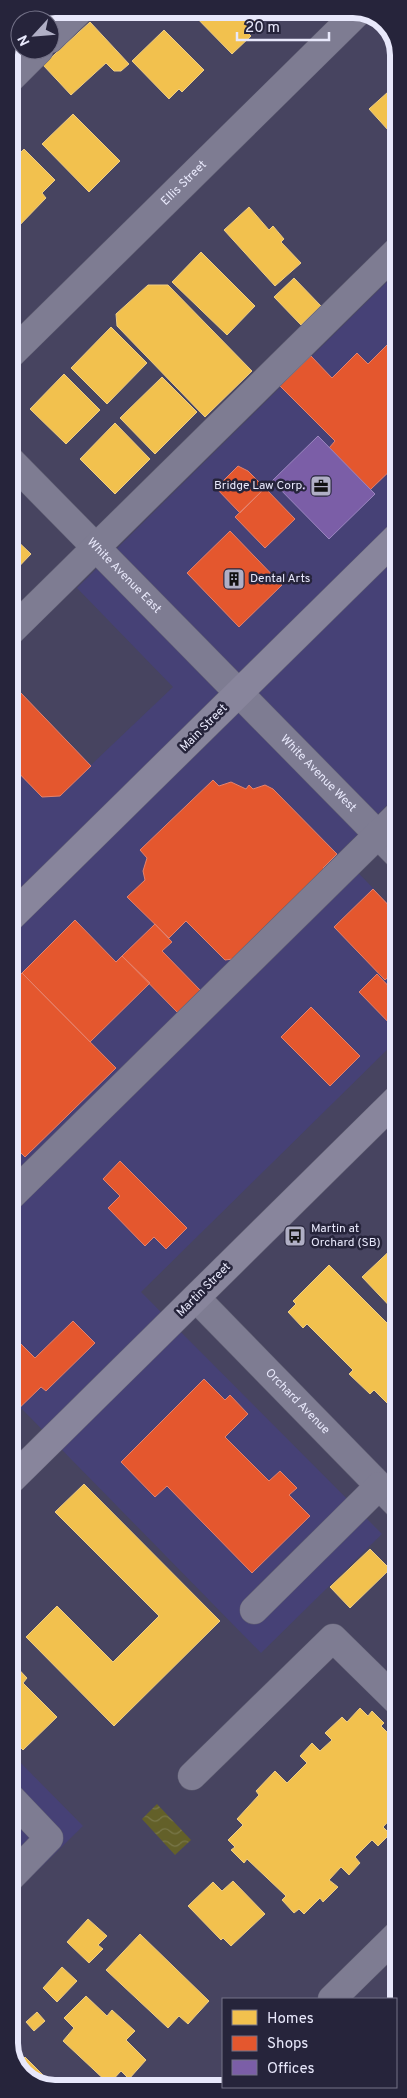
<svg xmlns="http://www.w3.org/2000/svg" width="407" height="2098" font-family="Overpass,sans-serif">
<style>
.built{fill:#464176}
.water{fill:url(#water-waves)}
.homes{fill:#f2c14e;stroke:#efcd82}
.shops{fill:#e4572e;stroke:#e5826c}
.offices{fill:#7b5ea7;stroke:#9c87c0}
.lines{fill:none;stroke-linecap:round;stroke-linejoin:round}
.minor-casing{stroke:#605f73;stroke-width:29}
.major-casing{stroke:#605f73;stroke-width:29}
.minor{stroke:#7e7c92;stroke-width:28}
.major{stroke:#88859c;stroke-width:28}
.labels{text-anchor:middle;dominant-baseline:central;stroke-width:5;stroke-linejoin:round;paint-order:stroke}
.street-label{font-size:12px;fill:#e8e8fb;stroke:#26243b}
.poi-label{font-size:12px;fill:#e8e8fb;stroke:#26243b;text-anchor:start}
.rim{fill:none;stroke:#e8e8fb;stroke-width:6}
</style>
<defs>
<pattern id="water-waves" width="16" height="10" patternUnits="userSpaceOnUse" patternTransform="scale(1.25)"><rect width="16" height="10" fill="#636029"/><path d="M0 5q4-4 8 0t8 0" fill="none" stroke="#797749"/></pattern>
</defs>
<rect width="100%" height="100%" fill="#474460"/>
<!-- built -->
<path class="built" d="M398,271V794L339,853L398,914V1039L141,1292L382,1534L261,1653L22,1409L9,1422V681L91,765L173,687L77,588Z
M9,1751L83,1826L9,1899Z"/>
<!-- water -->
<path class="water" d="M157,1804L191,1840L175,1855L142,1819Z"/>
<!-- homes -->
<path class="homes" d="M188,9H243L256,22L246,31L251,36L232,54Z
M90,22L129,64L121,71H114L106,63L71,95L43,65Z
M164,30L204,70L182,92L179,89L169,99L132,61Z
M398,83V141L369,109Z
M73,114L120,161L89,192L42,144Z
M24,149L55,180L42,193L46,198L14,231L9,226V164Z
M249,207L269,230L273,226L284,239L281,242L301,263L275,286L224,230Z
M201,252L255,306L227,335L172,282Z
M294,278L321,306L301,325L274,297Z
M148,285H168L252,371L205,417L117,326L116,314Z
M111,327L147,363L107,404L71,368Z
M64,374L100,410L66,444L30,409Z
M162,377L197,412L155,454L120,418Z
M115,423L150,459L115,494L80,459Z
M9,533L31,554L9,577Z
M398,1243V1315L362,1277Z
M329,1265L398,1334V1414L374,1390L370,1394L349,1374L353,1370L307,1324L303,1328L288,1312L296,1304L293,1301Z
M84,1484L220,1621L114,1726L26,1637L57,1606L113,1662L159,1616L55,1512Z
M370,1549L390,1569L350,1608L330,1587Z
M9,1659L27,1678L23,1683L57,1717L23,1750L9,1736Z
M360,1708L368,1716L372,1711L384,1723L381,1726L398,1743V1811L383,1827L390,1834L378,1846L372,1840L355,1857L360,1863L349,1875L341,1867L329,1880L338,1887L323,1902L320,1898L304,1914L299,1909L294,1913L282,1900L286,1896L247,1859L244,1863L231,1850L235,1847L228,1840L243,1825L237,1819L259,1795L256,1791L275,1771L287,1783L307,1763L300,1756L312,1743L320,1751L332,1740L325,1733L342,1717L347,1722Z
M233,1881L265,1914L231,1946L223,1938L221,1940L188,1906L213,1882L222,1891Z
M88,1919L107,1936L98,1945L103,1949L89,1963L67,1942Z
M140,1934L209,2001L188,2024L179,2016L168,2028L106,1970Z
M62,1967L77,1981L57,2002L43,1988Z
M86,1996L107,2016L112,2010L135,2031L126,2040L146,2060L129,2079L121,2071L109,2084L63,2041L74,2028L64,2018Z
M37,2012L45,2021L34,2031L26,2022Z
M25,2057L57,2089H49L22,2076L15,2061L18,2064Z"/>
<!-- shops -->
<path class="shops" d="M398,334V431L387,442L398,453V463L370,490L329,448L335,441L280,386L311,356L332,378L357,353L368,364Z
M238,466L248,471L265,488L240,513L216,488Z
M265,488L295,519L265,548L235,517Z
M230,531L282,585L239,627L187,573Z
M20,692L91,766L60,796L42,797L9,763V703Z
M9,763L19,774L9,784Z
M213,780L219,786L231,782L246,789L249,785L253,789L265,785L273,789L337,854L323,868L326,871L233,959L225,960L186,921L169,938L127,897L145,880L143,871L147,858L140,850Z
M373,889L398,915V968L385,980L334,927Z
M75,920L116,962L122,956L150,983L90,1042L22,973Z
M155,924L172,942L162,951L201,991L179,1014L122,956Z
M22,973L116,1068L25,1157L9,1141V985Z
M377,974L398,996V1028L396,1030L359,992Z
M311,1007L360,1056L330,1086L281,1037Z
M120,1161L187,1228L166,1249L154,1237L145,1246L108,1208L120,1196L103,1179Z
M9,1163L18,1173L9,1182Z
M73,1321L95,1343L46,1391L41,1387L9,1418V1332L35,1358Z
M204,1379L225,1400L230,1395L248,1414L225,1437L269,1481L280,1471L297,1488L289,1495L310,1516L252,1573L167,1486L155,1497L121,1462Z
M9,1821L16,1828L17,1854L9,1862Z"/>
<!-- offices -->
<path class="offices" d="M318,436L375,494L329,539L272,481Z"/>
<g class="lines">
<!-- minor casing -->
<g class="minor-casing">
<g id="minor">
<path d="M50,39L81,9"/>
<path d="M9,80L39,50"/>
<path id="s1" d="M9,356L360,10"/>
<path id="s2" d="M9,459L398,855"/>
<path d="M9,633L398,250"/>
<path d="M9,1198L398,815"/>
<path id="s3" d="M196,1298L398,1505"/>
<path d="M254,1610L379,1486"/>
<path d="M192,1776L333,1638L398,1702"/>
<path d="M9,1796L49,1838L9,1879"/>
<path d="M332,1999L398,1934"/>
<path d="M317,2087L319,2089"/>
<path d="M241,2089L243,2087"/>
</g>
</g>
<!-- major casing -->
<g class="major-casing">
<path id="major" d="M9,919L398,536
M9,1482L398,1098"/>
</g>
<!-- minor -->
<use href="#minor" class="minor"/>
<!-- major -->
<use href="#major" class="major"/>
</g>
<!-- icons -->
<defs>
<g id="office-square" transform="scale(1.125)"><rect x="-9" y="-9" width="18" height="18" rx="4" fill="#b0afc5" stroke="#26243b"/><path d="M-6-3h4V-5.5h4V-3h4V5H-6ZM-1-4.5V-3h2v-1.5ZM-6 0V1H6V0Z" fill="#111"/></g>
<g id="building-square" transform="scale(1.125)"><rect x="-9" y="-9" width="18" height="18" rx="4" fill="#b0afc5" stroke="#26243b"/><path d="M-4-6H4V6H1V3H-1V6H-4ZM-2.5-4.3h1.7v1.8h-1.7ZM.8-4.3h1.7v1.8H.8ZM-2.5-1h1.7V.8h-1.7ZM.8-1h1.7V.8H.8Z" fill="#111"/></g>
<g id="bus-square" transform="scale(1.125)"><rect x="-9" y="-9" width="18" height="18" rx="4" fill="#b0afc5" stroke="#26243b"/><path d="M-5-6H5V4H4V6H2V4H-2V6H-4V4H-5ZM-3.5-4V0h7V-4ZM-3.5 1.2v1.5H-2V1.2ZM2 1.2v1.5H3.5V1.2Z" fill="#111"/></g>
</defs>
<g fill-rule="evenodd">
<use href="#office-square" x="321" y="486"/>
<use href="#building-square" x="234" y="579"/>
<use href="#bus-square" x="295" y="1236"/>
</g>
<g class="labels">
<!-- street labels -->
<g class="street-label">
<text stroke="none"><textPath href="#s1" startOffset="246">Ellis Street</textPath></text>
<text stroke="none"><textPath href="#s2" startOffset="164">White Avenue East</textPath></text>
<text transform="translate(204 728) rotate(-45)">Main Street</text>
<text stroke="none"><textPath href="#s2" startOffset="441">White Avenue West</textPath></text>
<text transform="translate(204 1290) rotate(-45)">Martin Street</text>
<text stroke="none"><textPath href="#s3" startOffset="145">Orchard Avenue</textPath></text>
</g>
<!-- poi labels -->
<g class="poi-label">
<text x="305" y="486" text-anchor="end">Bridge Law Corp.</text>
<text x="250" y="579">Dental Arts</text>
<text x="311" y="1229">Martin at<tspan x="311" dy="14">Orchard (SB)</tspan></text>
</g>
</g>
<!-- crop -->
<path d="M0 0H407V2098H0ZM55 18H353A37 37 0 0 1 390 55V2043A37 37 0 0 1 353 2080H55A37 37 0 0 1 18 2043V55A37 37 0 0 1 55 18Z" fill="#26243b" fill-rule="evenodd"/>
<path class="rim" d="M55 18H353A37 37 0 0 1 390 55V2043A37 37 0 0 1 353 2080H55A37 37 0 0 1 18 2043V55A37 37 0 0 1 55 18Z"/>
<!-- legend -->
<rect x="222" y="1998" width="175" height="90" fill="#26243b" stroke="#747288"/>
<rect x="232" y="2010" width="25" height="15" fill="#f2c14e" stroke="#747288"/>
<text x="267" y="2023" font-size="15" fill="#e8e8fb">Homes</text>
<rect x="232" y="2036" width="25" height="15" fill="#e4572e" stroke="#747288"/>
<text x="267" y="2048" font-size="15" fill="#e8e8fb">Shops</text>
<rect x="232" y="2060" width="25" height="15" fill="#7b5ea7" stroke="#747288"/>
<text x="267" y="2073" font-size="15" fill="#e8e8fb">Offices</text>
<!-- north arrow -->
<g transform="translate(35 35) rotate(244)"><circle r="24" fill="#26243b" stroke="#747288"/>
<path d="M0-4L9 19L0 12L-9 19Z" fill="#b0afc5"/>
<text y="-8" font-size="14" font-weight="bold" text-anchor="middle" fill="#e8e8fb">N</text>
</g>
<!-- scale -->
<path d="M237 32v8h92v-8" fill="none" stroke="#e8e8fb" stroke-width="2.5"/>
<text x="245" y="32" font-size="15" fill="#e8e8fb" stroke="#26243b" stroke-width="4" paint-order="stroke">20 m</text>
</svg>
